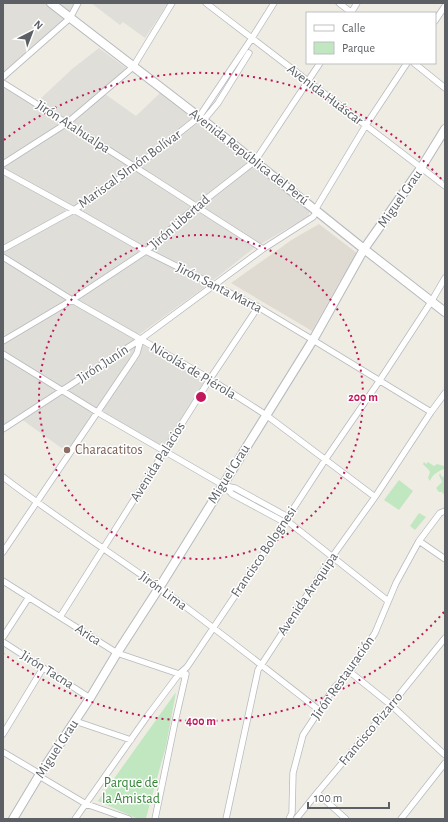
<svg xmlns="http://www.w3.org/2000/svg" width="448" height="822" font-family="'Alegreya Sans',sans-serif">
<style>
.industrial{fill:#e0ded9}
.education{fill:#dfdbd2}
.green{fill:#c1e7c0}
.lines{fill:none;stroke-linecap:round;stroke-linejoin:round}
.street-casing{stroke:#b7babe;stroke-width:7}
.secondary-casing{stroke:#b6b9be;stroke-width:10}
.street{stroke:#fff;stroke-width:5.5}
.secondary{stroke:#fff;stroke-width:8}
.ring{fill:none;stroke:#c2185b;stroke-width:2;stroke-dasharray:2 4}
.education-dot{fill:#8d6e63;stroke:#fff;stroke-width:1.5}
.labels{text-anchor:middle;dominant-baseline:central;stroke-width:3;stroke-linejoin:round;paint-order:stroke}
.street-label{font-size:14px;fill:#5c6065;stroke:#fff}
.education-label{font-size:14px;fill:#785e54;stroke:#fff;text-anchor:start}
.park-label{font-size:14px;fill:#348437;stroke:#fff}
.centre{fill:#c2185b;stroke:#fff;stroke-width:2}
.ring-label{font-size:12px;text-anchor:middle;font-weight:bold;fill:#c2185b;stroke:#fff;stroke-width:3;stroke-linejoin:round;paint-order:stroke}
</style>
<rect width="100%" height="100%" fill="#efece4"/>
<!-- industrial -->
<path class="industrial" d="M3,3H80L65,19L3,78Z
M91,3H168L145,38L123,22L120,25Z
M99,48L130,71L105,94L136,116L160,93L309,209V216L254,248L202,289L133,339L204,382L162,449L94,413L67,452L17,416L3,425V81L37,102L72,69Z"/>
<!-- education -->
<path class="education" d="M319,224L358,254L340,281L312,331L231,283L293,239Z"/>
<!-- green -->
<path class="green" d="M424,462L426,464L428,462L434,466L437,464L444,466L445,465V469C439,470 432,475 430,481L428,478L430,472C429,469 425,467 423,464Z
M440,473L442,477L445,476V493L443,494L442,492H439L436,488L442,482L439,475Z
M399,480L413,491L399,510L384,500Z
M419,513L426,517L415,530L410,526Z
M176,692L166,746L146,818L144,819H138L98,801Z"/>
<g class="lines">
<!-- street casing -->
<g class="street-casing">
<path id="street" d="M206,3L445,186
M339,3L352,13
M351,13L357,3
M435,21L445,6
M414,63L445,88
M3,77L70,18L78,3
M3,83C90,137 176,194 263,249
M203,121L218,103L249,53
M3,164L67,123L133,67L172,3
M3,171L74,210L146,251L258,307L313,340L431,412
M3,249L74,210L136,167L199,117L252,38L274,3
M3,257L72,300L210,379L266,415L375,497
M3,341L72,300L146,251L196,207L255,161L320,63
M3,354L97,412L223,485L232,494L284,522
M3,429L141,339L263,249L313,217L315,214V210L366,125L407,63
M3,477C54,516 108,551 160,588C214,627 266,669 319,710
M225,486L235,488L288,517
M286,520L388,601
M419,541L445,559
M3,552L132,361L137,353L141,339
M3,581L117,653L185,676
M60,617L210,379L258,307
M3,637L29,597
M3,642L90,698
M350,672L391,705L445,755
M75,721L131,740
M3,734L43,668
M3,752L40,774
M39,776L86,804L129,819
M317,793L346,819
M75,819L146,718L179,674L187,667L286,520L325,460L380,380L431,302L445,278
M155,819L175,722L186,674
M226,819L258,670L332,557L375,497L431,412L445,393
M289,819L292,813L293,773L303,735L334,688L350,672L375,633L396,583L419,541L440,513L445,511
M296,819L317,793L391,705L445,638
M401,819L445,763"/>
</g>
<!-- secondary casing -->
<g class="secondary-casing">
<path id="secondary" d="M51,3L199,117L364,249L445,312
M13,819L40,774L90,698L117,653L159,588L313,340L364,249L421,168L445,129"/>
</g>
<!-- street -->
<use href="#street" class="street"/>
<!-- secondary -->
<use href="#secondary" class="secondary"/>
</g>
<!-- distance rings -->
<g class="ring">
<circle cx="201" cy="397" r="162"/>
<path d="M444 612A324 324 0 0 1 4 654M4 140A324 324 0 0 1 444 182"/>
</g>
<!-- markers -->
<circle class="education-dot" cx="67" cy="450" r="4"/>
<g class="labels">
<!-- street labels -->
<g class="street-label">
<text transform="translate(325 95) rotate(37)">Avenida Huáscar</text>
<text transform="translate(73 127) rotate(33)">Jirón Atahualpa</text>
<text transform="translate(249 157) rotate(38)">Avenida República del Perú</text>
<text transform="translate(130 169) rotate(-36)">Mariscal SImón Bolívar</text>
<text transform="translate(400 199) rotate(-55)">Miguel Grau</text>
<text transform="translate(180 222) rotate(-41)">Jirón Libertad</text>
<text transform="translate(219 288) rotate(27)">Jirón Santa Marta</text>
<text transform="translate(103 364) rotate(-33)">Jirón Junín</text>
<text transform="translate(193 371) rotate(31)">Nicolás de Piérola</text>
<text transform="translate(158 462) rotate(-58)">Avenida Palacios</text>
<text transform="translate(229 474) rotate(-58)">Miguel Grau</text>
<text transform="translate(264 552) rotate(-56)">Francisco Bolognesi</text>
<text transform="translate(163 591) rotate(36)">Jirón Lima</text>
<text transform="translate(308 594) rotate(-56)">Avenida Arequipa</text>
<text transform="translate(88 635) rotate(33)">Arica</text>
<text transform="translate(47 670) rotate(32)">Jirón Tacna</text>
<text transform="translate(343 678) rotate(-55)">Jirón Restauración</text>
<text transform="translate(371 729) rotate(-50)">Francisco Pizarro</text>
<text transform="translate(57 749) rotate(-57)">Miguel Grau</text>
</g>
<!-- education labels -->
<g class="education-label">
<text x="75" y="450">Characatitos</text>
</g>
<!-- park labels -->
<g class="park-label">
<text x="131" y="783">Parque de<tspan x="131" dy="16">la Amistad</tspan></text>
</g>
</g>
<circle cx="201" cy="397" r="6" class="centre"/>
<g class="ring-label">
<text x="363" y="401">200 m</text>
<text x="201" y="725">400 m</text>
</g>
<!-- border -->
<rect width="448" height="822" fill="none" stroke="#5c6065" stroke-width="8"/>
<!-- legend -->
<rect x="306" y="12" width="130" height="52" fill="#ffffff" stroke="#bebfc1"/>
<rect x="314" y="25" width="20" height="6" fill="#ffffff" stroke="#bebfc1"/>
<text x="342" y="32" font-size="12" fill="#5c6065">Calle</text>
<rect x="314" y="42" width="20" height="12" fill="#c1e7c0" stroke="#bebfc1"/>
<text x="342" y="52" font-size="12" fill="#5c6065">Parque</text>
<!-- north arrow -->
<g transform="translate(32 32) rotate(42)" stroke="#ffffff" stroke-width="3" paint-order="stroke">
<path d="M0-3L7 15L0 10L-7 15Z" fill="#5c6065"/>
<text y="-6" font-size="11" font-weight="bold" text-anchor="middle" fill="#5c6065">N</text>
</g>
<!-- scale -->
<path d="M308 802v6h81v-6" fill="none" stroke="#5c6065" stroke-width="2"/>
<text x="314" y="802" font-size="12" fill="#5c6065" stroke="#ffffff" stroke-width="3" paint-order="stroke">100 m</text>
</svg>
